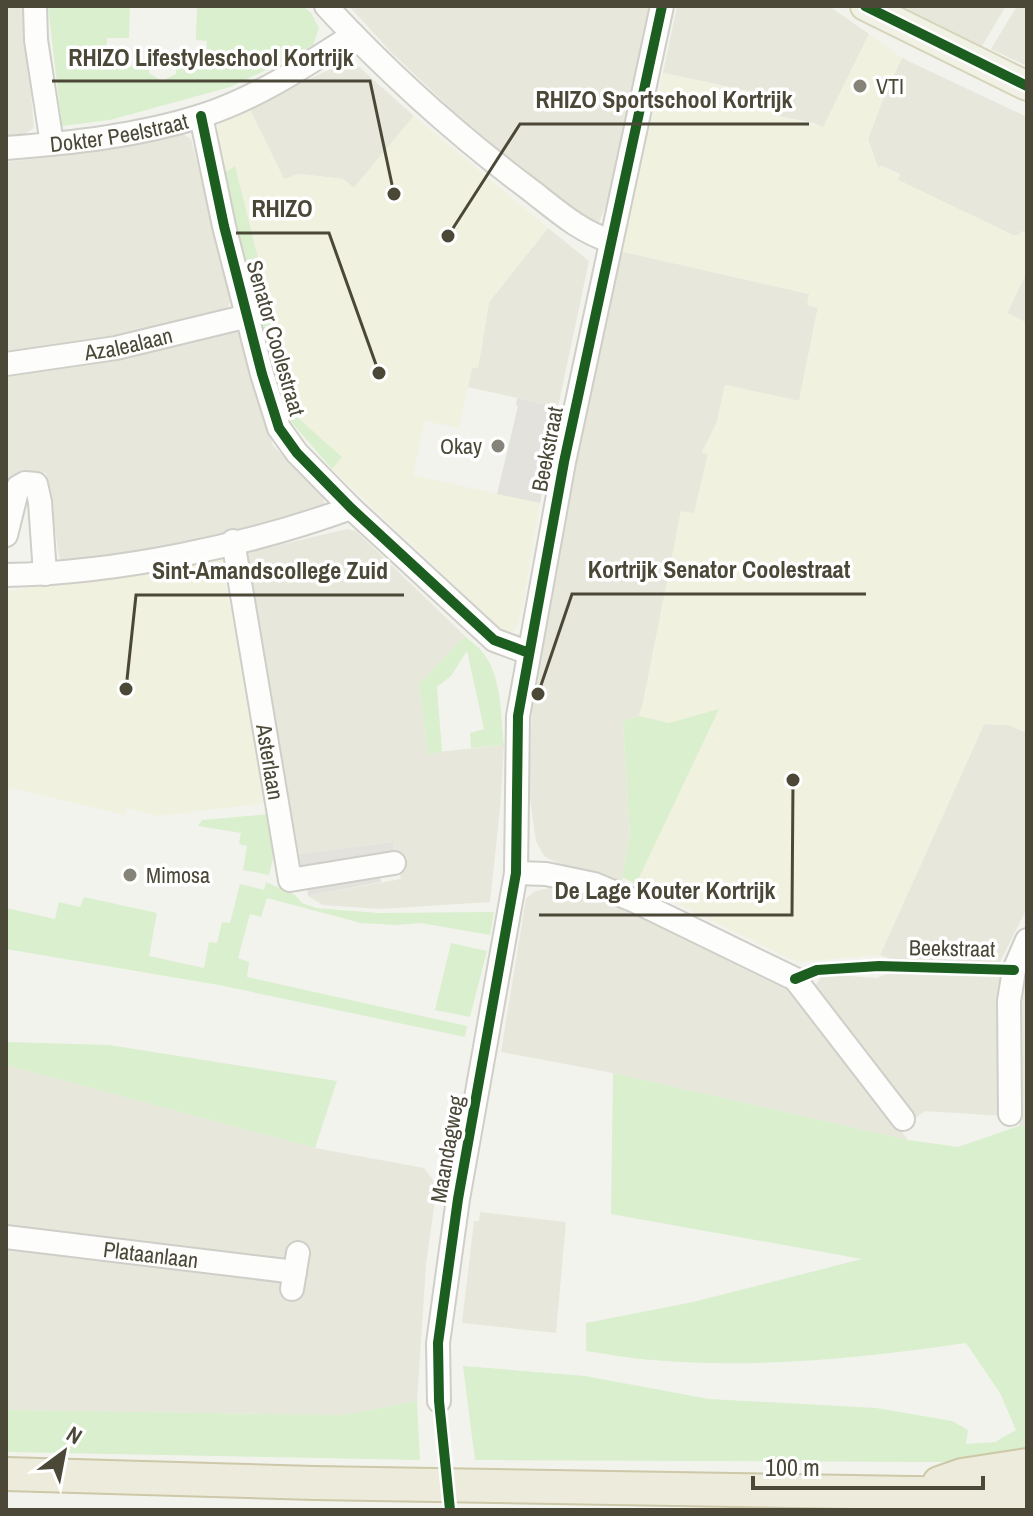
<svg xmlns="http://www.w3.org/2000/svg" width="1033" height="1516" font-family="'Archivo Narrow',sans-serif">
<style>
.residential{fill:#e7e7db}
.education{fill:#f1f1e0}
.green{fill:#d9efcd}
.parking{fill:#e3e2dc}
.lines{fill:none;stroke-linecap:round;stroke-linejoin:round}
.minor-casing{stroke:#cfcec8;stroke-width:26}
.major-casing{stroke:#d6d5ba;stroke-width:32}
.highway-casing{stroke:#ccc8a8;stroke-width:36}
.minor{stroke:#fdfdfc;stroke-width:22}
.major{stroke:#f2f1e6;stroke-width:28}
.highway{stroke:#edebdb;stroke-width:32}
.cycleway-casing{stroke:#fff;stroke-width:15}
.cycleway{stroke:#1b5e20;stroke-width:10}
.poi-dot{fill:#868478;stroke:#fff;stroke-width:3}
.labels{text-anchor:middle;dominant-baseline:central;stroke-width:7;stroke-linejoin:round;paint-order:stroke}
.poi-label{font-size:22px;fill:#4b4838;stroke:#fff;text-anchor:start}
.street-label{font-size:22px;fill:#4b4838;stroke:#fff}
.leader{fill:none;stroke:#4b4838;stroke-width:3}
.callout-dot{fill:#4b4838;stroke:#fff;stroke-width:3}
.callout-label{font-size:24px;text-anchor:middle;font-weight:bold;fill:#4b4838;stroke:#fff;stroke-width:7;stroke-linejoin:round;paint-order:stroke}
</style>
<rect width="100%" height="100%" fill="#f3f3ee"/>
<!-- residential -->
<path class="residential" d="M6,6H23L34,128L21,136L6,137Z
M349,6H651L609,199L599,222L591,221L535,180L453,111L391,52Z
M677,6H829L869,34L823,128L814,123L774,115L768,95L663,73Z
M901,6H1006L982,46Z
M1017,6H1027V66L991,49Z
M902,58L1027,117V234L1021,231L1019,236L1013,235L898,180L900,174L882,166L878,168L868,139L884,96Z
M350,63L358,66L414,116L354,188L343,179L299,174L284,179L249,108L341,64Z
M179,132L191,139L232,297L226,312L156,331L6,354V162L76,154Z
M548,228L589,261L558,407L468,387L472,367L478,368L489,302Z
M620,251L809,294L818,307L799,401L725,385L717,422L702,452L708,454L694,514L681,512L643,703L639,716L623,721L630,836L621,888L569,869L544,856L536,841L529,793L532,707L563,525Z
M1027,272V323L1007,313Z
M229,331H237L243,339L273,446L317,488L324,499V504L317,509L220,535L80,563L62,564L59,556L46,473L10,478L6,493V373L132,356Z
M347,529L356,531L465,636L419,685L428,753L504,745L500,809L490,902L380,909L323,905L308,896L401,879L393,842L299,854L246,553Z
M984,724L1008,725L1027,733V908L1000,962L985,964L896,961L880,955Z
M556,887L596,894L786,983L908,1140L613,1073L501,1052L526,898L536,891Z
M1027,967V1126H1019V996Z
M889,973L1002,976L1003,1116L925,1111L910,1122L810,994L823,974L877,978Z
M6,1065L315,1148L424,1168L437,1185L426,1265L417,1401L343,1415L6,1410Z
M480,1212L566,1222L556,1333L462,1323L474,1221H479Z"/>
<!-- education -->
<path class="education" d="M869,34L902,58L884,96L868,139L878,168L881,166L900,175L898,180L1012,235H1019L1021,231L1027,234V272L1007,313L1027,323V733L1008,725L984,724L880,955L796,962L622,877L630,836L623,721L639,716L643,703L681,511L694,513L708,454L702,453L717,422L725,385L799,401L818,308L807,305L809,294L620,251L663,73L768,96L774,115L823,127Z
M249,108L284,179L299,174L343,179L354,188L414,116L548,228L489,302L478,368H472L459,428L425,421L413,475L540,503L524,600L518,623L513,632H504L332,469L342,457L298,418L235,167L224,173L216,132L221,122Z
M216,554L222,559L266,803L158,816L126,808L125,815L6,787V591L101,578Z"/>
<!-- green -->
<path class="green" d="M48,6H130L129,38H107L106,68L110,66L149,67V73L162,81L176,74V61L206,62L207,41L196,40L197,6H303L311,13L319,28L313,45L285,61L230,87L110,120L62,126Z
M235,166L298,418L342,457L332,469L291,422L277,387L257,320L224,173Z
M465,636C471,642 479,647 484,654C502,678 501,717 504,745L471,748L470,733L484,729L467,651L451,676L437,687L442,752L428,754L419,684Z
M719,709L636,884L622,877L630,836L623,721L639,716L669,723Z
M271,814L277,844L269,875L243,870L247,846L239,844L241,833L198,826L202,820Z
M266,882L295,895L302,903L316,908L378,913L494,912L490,935L421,923L396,925L361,923L267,898L261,917L250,914L238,958L249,962L247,977L467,1026L465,1037L219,985L6,949V908L55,919L59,902L80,907L84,897L157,913L149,956L204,968L209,942L217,943L222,922L230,923L240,884L264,890Z
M451,943L487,951L470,1017L435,1010Z
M6,1042L109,1045L337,1081L315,1148L6,1065Z
M613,1073L908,1140L958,1147L1019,1126H1027V1449L1003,1456L951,1462L475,1460L463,1366L585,1376L709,1399L876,1408L952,1421L968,1430L966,1444L995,1442L1016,1430L1000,1393L966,1343C863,1358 757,1369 653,1360C631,1359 609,1354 586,1351V1323L693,1302L862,1259L611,1214Z
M417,1401L420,1460L6,1452V1410L343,1415Z"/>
<!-- parking -->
<path class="parking" d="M517,398L558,407L540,503L497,494L518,406L516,405Z
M393,842L395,854L301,867L299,854Z
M379,871L381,882L308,896L307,885Z"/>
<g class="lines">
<!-- minor casing -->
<g class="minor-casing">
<g id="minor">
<path d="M35,6L36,40L52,144"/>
<path d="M326,6C389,74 458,136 533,192C556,210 582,233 611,241"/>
<path d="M201,116L224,226L262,374L279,428L297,453L351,508L494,640L529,653"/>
<path id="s1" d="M6,148C71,143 138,136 201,116C255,99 305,66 353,35"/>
<path id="s2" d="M6,364L116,348L248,316"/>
<path d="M6,535L18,487L25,483L36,484L40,502L45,574"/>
<path id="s3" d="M233,541L290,880L394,863"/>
<path d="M6,575C118,573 246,546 351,508"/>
<path d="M516,873L546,874L594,884L635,901L795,979L903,1119"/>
<path d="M1010,1114L1009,1001L1014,970L1027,940"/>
<path id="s4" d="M6,1237L295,1272"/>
<path d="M292,1289L298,1253"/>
<path d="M439,1401L438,1343L458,1199L516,873L518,716L564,462L662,6"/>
</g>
</g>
<!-- major casing -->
<g class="major-casing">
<path id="major" d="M865,6L1027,86"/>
</g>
<!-- highway casing -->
<g class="highway-casing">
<path id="highway" d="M6,1474L314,1483L1027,1495
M939,1483L962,1475L1027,1465"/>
</g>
<!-- minor -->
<use href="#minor" class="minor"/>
<!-- major -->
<use href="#major" class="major"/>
<!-- highway -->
<use href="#highway" class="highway"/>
<!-- cycleway casing -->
<g class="cycleway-casing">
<path id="cycleway" d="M865,6L1027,86
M201,116L224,226L262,374L279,428L297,453L351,508L494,640L529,653
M795,979L817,970L879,966L1014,970
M450,1510L439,1401L438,1343L458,1199L516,873L518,716L564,462L662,6"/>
</g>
<!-- cycleway -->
<use href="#cycleway" class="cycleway"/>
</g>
<!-- markers -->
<g class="poi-dot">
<circle cx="860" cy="86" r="8"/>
<circle cx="498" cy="446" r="8"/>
<circle cx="130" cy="875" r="8"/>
</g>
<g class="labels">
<!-- poi labels -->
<g class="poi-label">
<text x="876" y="86">VTI</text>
<text x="482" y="446" text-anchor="end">Okay</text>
<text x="146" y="875">Mimosa</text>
</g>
<!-- street labels -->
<g class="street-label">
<text stroke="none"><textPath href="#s1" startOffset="114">Dokter Peelstraat</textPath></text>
<text transform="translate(276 338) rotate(74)">Senator Coolestraat</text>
<text stroke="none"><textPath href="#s2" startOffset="124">Azalealaan</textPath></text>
<text transform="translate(547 449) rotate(-79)">Beekstraat</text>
<text stroke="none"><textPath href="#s3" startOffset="224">Asterlaan</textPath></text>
<text transform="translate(952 948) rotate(1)">Beekstraat</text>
<text transform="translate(447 1149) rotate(-80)">Maandagweg</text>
<text stroke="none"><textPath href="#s4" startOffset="146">Plataanlaan</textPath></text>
</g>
</g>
<!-- callouts -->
<path class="leader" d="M394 194L370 81H52M448 236L520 124H809M379 373L329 233H236M538 694L572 594H866M126 689L136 595H404M793 780L792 915H539"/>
<g class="callout-dot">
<circle cx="394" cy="194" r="8"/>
<circle cx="448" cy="236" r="8"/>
<circle cx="379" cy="373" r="8"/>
<circle cx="538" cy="694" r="8"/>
<circle cx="126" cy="689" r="8"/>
<circle cx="793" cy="780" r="8"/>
</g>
<g class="callout-label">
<text x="211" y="66">RHIZO Lifestyleschool Kortrijk</text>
<text x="664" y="108">RHIZO Sportschool Kortrijk</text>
<text x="282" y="217">RHIZO</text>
<text x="719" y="578">Kortrijk Senator Coolestraat</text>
<text x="270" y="579">Sint-Amandscollege Zuid</text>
<text x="665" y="899">De Lage Kouter Kortrijk</text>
</g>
<!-- border -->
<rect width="1033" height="1516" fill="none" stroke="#4b4838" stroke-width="16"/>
<!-- north arrow -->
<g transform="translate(64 1452) rotate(32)" stroke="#ffffff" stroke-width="6" paint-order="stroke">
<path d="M0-6L14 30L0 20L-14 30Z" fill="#4b4838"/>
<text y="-12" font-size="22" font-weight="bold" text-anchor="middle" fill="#4b4838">N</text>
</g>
<!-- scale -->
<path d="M753 1476v12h230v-12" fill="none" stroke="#4b4838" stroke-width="4"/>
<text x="765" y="1476" font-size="24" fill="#4b4838" stroke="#ffffff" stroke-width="6" paint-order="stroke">100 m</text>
</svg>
